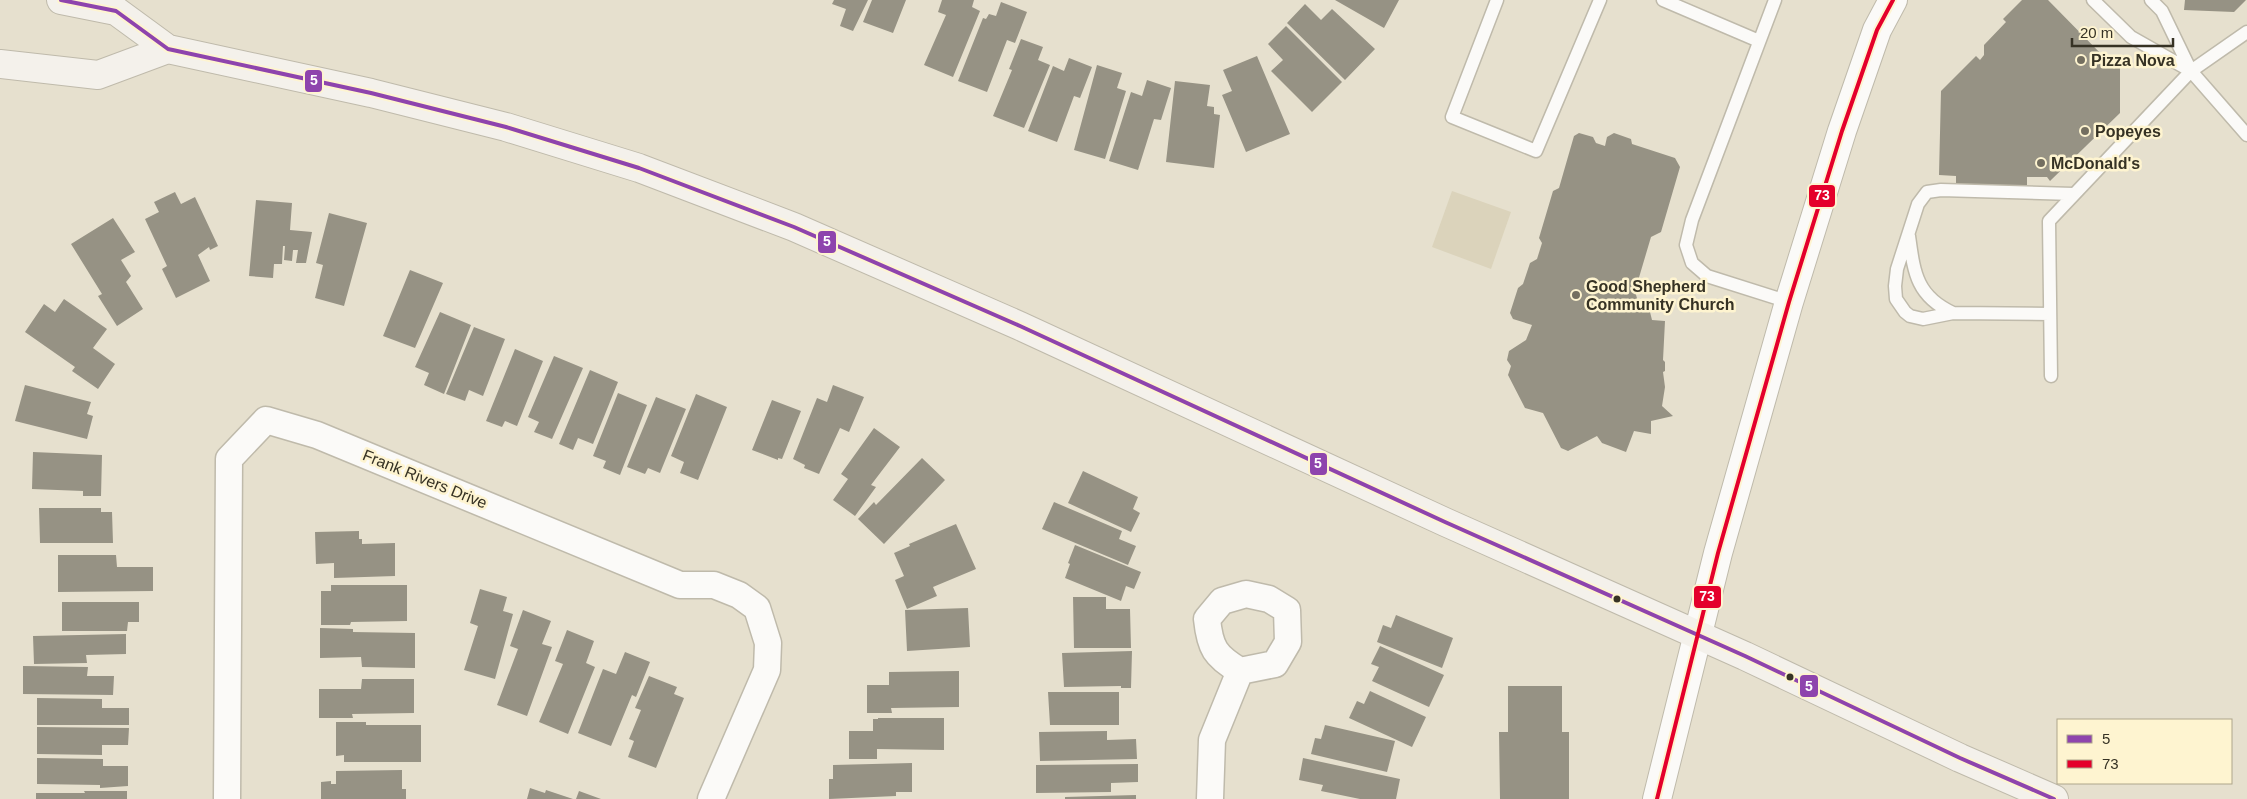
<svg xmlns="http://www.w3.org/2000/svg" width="2247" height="799" font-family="Arial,sans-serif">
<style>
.park{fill:#dbd3bb}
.building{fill:#969284}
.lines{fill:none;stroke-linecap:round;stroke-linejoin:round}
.service-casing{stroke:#bfbaab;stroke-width:15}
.minor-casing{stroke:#bfbaab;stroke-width:29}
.tertiary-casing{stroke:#bfbaab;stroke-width:30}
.secondary-casing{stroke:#bfbaab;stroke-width:30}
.service{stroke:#fbfaf8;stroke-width:12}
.minor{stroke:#fbfaf8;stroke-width:26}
.tertiary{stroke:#fbfaf8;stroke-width:28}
.secondary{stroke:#f4f1eb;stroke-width:28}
.bus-1-casing{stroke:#fef4d0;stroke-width:8}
.bus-2-casing{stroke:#fef4d0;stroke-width:8}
.bus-1{stroke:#8e44ad;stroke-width:4}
.bus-2{stroke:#e4002b;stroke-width:4}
.poi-dot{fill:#746f60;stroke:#fef4d0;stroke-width:2}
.bus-dot{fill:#363224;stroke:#fef4d0;stroke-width:2}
.labels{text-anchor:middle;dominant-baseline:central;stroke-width:5;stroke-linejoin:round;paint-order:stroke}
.poi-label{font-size:16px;font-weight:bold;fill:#363224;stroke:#fef4d0;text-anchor:start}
.street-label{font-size:16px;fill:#363224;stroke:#fef4d0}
.line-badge{stroke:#fef4d0;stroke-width:2}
.badge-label{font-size:14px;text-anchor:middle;font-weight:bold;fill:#fff}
</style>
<rect width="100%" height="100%" fill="#e6e0ce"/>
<!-- park -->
<path class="park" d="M1452,191L1511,212L1491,269L1432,247Z"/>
<!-- building -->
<path class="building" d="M834,0H868L853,31L840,26L846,9L832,4Z
M872,0H906L893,33L863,22Z
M942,0H974L972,7L980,11L953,77L924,65L946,15L938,12Z
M1335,0H1399L1384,28Z
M2022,0H2048L2107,60L2108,68H2120V113L2050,181L2047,177H2027V186L1956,185V176L1939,175L1941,91L1976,56L1980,60L1984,55V45L2006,22L2003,19Z
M2185,0H2246L2234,12L2184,10Z
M1001,2L1027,12L1015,43L1007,40L987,92L958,81L983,18L986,19L989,14L996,16Z
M1305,4L1321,20L1332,9L1375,49L1345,80L1287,23Z
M1286,26L1342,82L1312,112L1271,71L1283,60L1268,44Z
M1021,39L1043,47L1038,60L1050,65L1024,128L993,116L1012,70L1009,69Z
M1257,56L1290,134L1246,152L1222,95L1232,91L1223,70Z
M1069,58L1092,67L1080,98L1074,96L1057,142L1028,131L1053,66L1064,71Z
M1097,65L1122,73L1117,88L1126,91L1105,159L1074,150Z
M1147,80L1171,88L1161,120L1154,119L1138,170L1109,161L1131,92L1142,96Z
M1175,81L1210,85L1207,106L1214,107V114L1220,115L1214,168L1166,162Z
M1579,133L1593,137L1596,143L1605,146L1607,137L1614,133L1631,139L1632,144L1675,158L1680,167L1661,232L1651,237L1635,291L1638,302L1647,300L1652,320L1665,321L1663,360L1665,362V371L1663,372L1665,387L1662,406L1673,416L1651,421V434L1634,431L1626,452L1602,443L1597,436L1568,451L1561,448L1543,413L1525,408L1508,375L1511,366L1507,360L1509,351L1526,340L1532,325L1513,319L1510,313L1518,288L1523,284L1530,263L1537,259L1542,243L1539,238L1553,191L1559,188L1574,136Z
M175,192L181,204L195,197L218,246L210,250L209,247L198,255L210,281L176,298L162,269L167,266L145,219L159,212L154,202Z
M256,200L292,203L290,230L312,232L306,263H296L298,250H293L292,261L284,260L285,246H283L282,264H274L273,278L249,276Z
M329,213L367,223L344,306L315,298L323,265L316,263Z
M113,218L135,252L121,260L131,276L126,282L143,309L117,326L98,296L102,294L71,244Z
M410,270L443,283L415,348L383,336Z
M64,299L107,329L93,348L115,364L98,389L72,371L75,367L25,332L44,304L55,312Z
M440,312L471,325L444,394L424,385L429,373L415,367Z
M474,327L505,339L483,396L469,390L465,401L446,394Z
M515,349L543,361L517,426L505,421L502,427L486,421Z
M554,356L583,368L552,439L534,432L539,422L528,417Z
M590,370L618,382L593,444L578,438L573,450L559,444Z
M25,385L91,402L87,414L93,416L87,439L15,421Z
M833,385L864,397L849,432L840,428L819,474L804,468L805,465L793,459L817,398L827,402Z
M618,393L647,405L620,475L603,468L606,461L593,456Z
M696,394L727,407L698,480L680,473L684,462L671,456Z
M656,397L686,409L660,473L648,468L645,474L627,467Z
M772,400L801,411L782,459L778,458V460L752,450Z
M874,428L900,447L871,485L876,487L855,516L833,500L848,479L841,474Z
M33,452L102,455L101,496H83V491L32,489Z
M922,458L945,480L884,544L858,519L874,502L876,505Z
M1083,471L1138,497L1133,509L1140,513L1131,532L1068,503Z
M1054,502L1122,531L1119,539L1136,546L1128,565L1042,529Z
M39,508H101V512H112L113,543H40Z
M956,524L976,569L933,587L937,596L907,609L895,580L904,576L894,553L910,546L909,544Z
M359,531V539H362V544L395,543V576L334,578V563L316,564L315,532Z
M1075,545L1141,572L1134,589L1126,586L1121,601L1065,578L1070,564L1068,563Z
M58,555H116L117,567H153V591L58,592Z
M331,585H407V621L351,622L350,625H321V591H331Z
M480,589L507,597L503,611L513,614L495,679L464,670L478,626L470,623Z
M1073,597H1106V609H1130L1131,648H1074Z
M62,602H139V622H128L127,631H62Z
M968,608L970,647L907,651L905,610Z
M523,610L551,621L542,644L552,647L527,716L497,705L518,649L510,646Z
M1396,615L1453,638L1442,668L1377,642L1383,625L1391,628Z
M320,628L353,629V632L415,633V668L362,667L361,657L320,658Z
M567,630L594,641L586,663L595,667L568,734L539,722L563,664L555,661Z
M126,634V654L86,655L87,663L34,664L33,636Z
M1380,646L1444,675L1429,707L1372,681L1379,667L1371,664Z
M1132,651L1131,688H1121V686L1064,687L1062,653Z
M625,652L650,662L636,697L632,695L611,746L578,733L603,669L616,674Z
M23,666L88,667L87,676H114L113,695L23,694Z
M959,671V707L891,708L892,713H867V685H889V672Z
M649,676L677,687L674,694L684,698L656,768L628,757L634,741L629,739L641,710L635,708Z
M362,679H414V713L352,714L353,718H319V689H361Z
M1508,686H1562V732H1569V799H1500L1499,732H1508Z
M1370,691L1426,717L1412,747L1349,718L1357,701L1364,704Z
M1048,692H1119V725H1050Z
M37,698L102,699V708H129V725H37Z
M878,718H944V750L877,749V759H849V731H873V719H878Z
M336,722H366V725H421V762H344V755L336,756Z
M1325,725L1395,741L1387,772L1311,754L1315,738L1321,739Z
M37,727L129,728L128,745H102V755L37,754Z
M1107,731V740L1136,739L1137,759L1040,761L1039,732Z
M37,758L103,759V766H128V786L100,788V785L37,784Z
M1303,758L1400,779L1396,799H1360L1321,791L1323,785L1299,780Z
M912,763V792H896V796L829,799V779H833V765Z
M1138,764V782L1111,783V792L1036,793V765Z
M402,770V789H406V799H321V782L331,781V784H336V771Z
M530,788L545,793L546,790L573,799H527Z
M84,791H127V799H36V793H85Z
M579,791L601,799H576Z
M1136,795V799H1065V797Z"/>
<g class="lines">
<!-- service casing -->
<g class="service-casing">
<path id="service" d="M1497,0L1452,117L1536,151L1600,0
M1663,0L1759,41
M1775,0L1692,220L1686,245L1692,263L1707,276L1789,302
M2093,0L2131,37L2191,71
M2151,0L2162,11L2191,71L2247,135
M1909,236C1914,272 1916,296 1953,313
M2050,314L1953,313L1923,319L1910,316L1905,312L1896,299L1895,286L1897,269L1918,204L1927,192L1941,190L2073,194
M2051,376L2049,221L2191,71L2247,32"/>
</g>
<!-- minor casing -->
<g class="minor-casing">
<path id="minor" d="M1246,594L1269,599L1287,610L1288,642L1275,664L1240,671C1215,656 1210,648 1207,619L1222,601Z
M227,799L229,459L266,420L317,435L680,585H714L739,595L757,608L768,643L767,670L711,799
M1210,799L1212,740L1240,671"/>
</g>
<!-- tertiary casing -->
<g class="tertiary-casing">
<path id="tertiary" d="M1657,799L1718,553L1789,302L1842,131L1877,30L1893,0"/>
</g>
<!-- secondary casing -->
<g class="secondary-casing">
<path id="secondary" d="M61,0L116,11L168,49L371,93L506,127L639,168L794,227L1020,326L1445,522L1745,656L1960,758L2054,799
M0,64L98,75L168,49"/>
</g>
<!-- service -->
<use href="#service" class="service"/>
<!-- minor -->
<use href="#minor" class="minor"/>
<!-- tertiary -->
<use href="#tertiary" class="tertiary"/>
<!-- secondary -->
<use href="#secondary" class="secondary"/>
<!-- bus-1 casing -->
<g class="bus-1-casing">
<path id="bus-1" d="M61,0L116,11L168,49L371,93L506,127L639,168L794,227L1020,326L1445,522L1745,656L1960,758L2054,799"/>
</g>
<!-- bus-2 casing -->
<g class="bus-2-casing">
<path id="bus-2" d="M1657,799L1718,553L1789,302L1842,131L1877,30L1893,0"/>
</g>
<!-- bus-1 -->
<use href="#bus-1" class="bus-1"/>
<!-- bus-2 -->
<use href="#bus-2" class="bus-2"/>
</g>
<!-- markers -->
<g class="poi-dot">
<circle cx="2081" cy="60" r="5"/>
<circle cx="2085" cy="131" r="5"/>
<circle cx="2041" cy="163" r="5"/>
<circle cx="1576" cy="295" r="5"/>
</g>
<g class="bus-dot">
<circle cx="1617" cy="599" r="4.5"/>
<circle cx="1790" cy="677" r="4.5"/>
</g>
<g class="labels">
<!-- poi labels -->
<g class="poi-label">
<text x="2091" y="60">Pizza Nova</text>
<text x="2095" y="131">Popeyes</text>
<text x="2051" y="163">McDonald's</text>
<text x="1586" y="286">Good Shepherd<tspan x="1586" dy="18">Community Church</tspan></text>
</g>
<!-- street labels -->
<g class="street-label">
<text transform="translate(425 479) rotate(22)">Frank Rivers Drive</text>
</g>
</g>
<g class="line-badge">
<rect x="304" y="69" width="19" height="24" rx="5" fill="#8e44ad"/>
<rect x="1808" y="184" width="28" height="24" rx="5" fill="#e4002b"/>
<rect x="817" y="230" width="20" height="24" rx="5" fill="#8e44ad"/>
<rect x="1309" y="452" width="19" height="24" rx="5" fill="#8e44ad"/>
<rect x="1693" y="585" width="29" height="24" rx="5" fill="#e4002b"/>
<rect x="1799" y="674" width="20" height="24" rx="5" fill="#8e44ad"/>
</g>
<g class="badge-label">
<text x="314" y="85">5</text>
<text x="1822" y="200">73</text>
<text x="827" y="246">5</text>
<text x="1318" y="468">5</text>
<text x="1707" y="601">73</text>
<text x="1809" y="691">5</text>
</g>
<!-- legend -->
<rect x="2057" y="719" width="175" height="65" fill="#fef4d0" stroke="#aea68b"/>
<rect x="2067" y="735" width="25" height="8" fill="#8e44ad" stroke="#aea68b"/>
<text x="2102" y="744" font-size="15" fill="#363224">5</text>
<rect x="2067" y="760" width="25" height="8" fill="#e4002b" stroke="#aea68b"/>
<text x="2102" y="769" font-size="15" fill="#363224">73</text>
<!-- scale -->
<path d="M2072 38v8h101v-8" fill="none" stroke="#363224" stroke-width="2.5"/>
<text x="2080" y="38" font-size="15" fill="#363224" stroke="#fef4d0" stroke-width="4" paint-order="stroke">20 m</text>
</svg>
